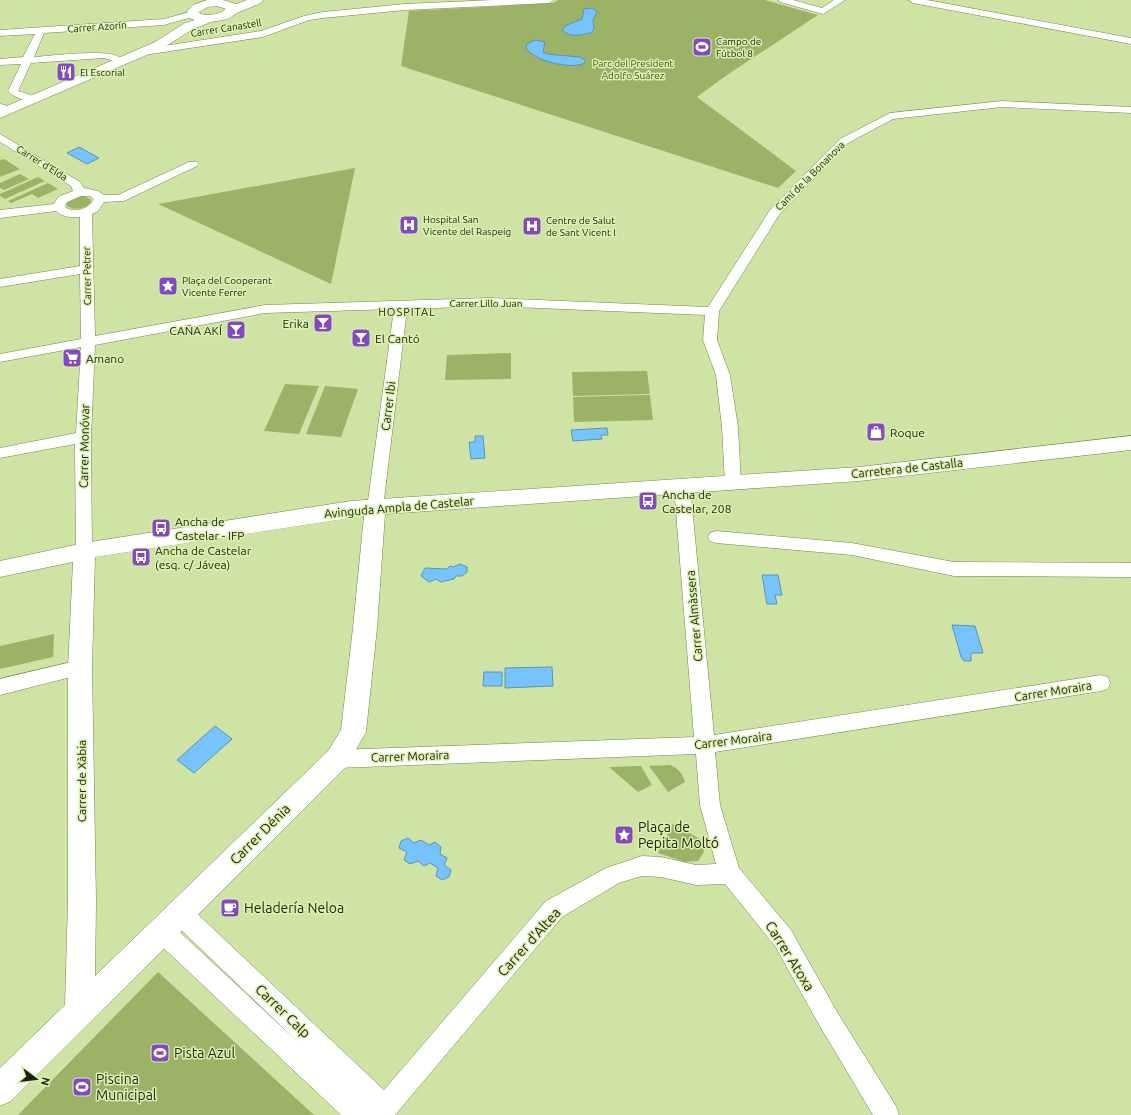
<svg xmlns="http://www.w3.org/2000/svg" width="1131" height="1115" font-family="Ubuntu,sans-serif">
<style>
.green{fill:#9bb267}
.water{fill:#76c3fe;stroke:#5b93b5}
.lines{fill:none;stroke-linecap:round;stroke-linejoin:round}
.street-casing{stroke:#73854b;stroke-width:1}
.secondary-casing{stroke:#73854b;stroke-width:1}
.street{fill:#fff;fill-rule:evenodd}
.secondary{fill:#fff;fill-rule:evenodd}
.labels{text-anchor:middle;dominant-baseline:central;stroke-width:3;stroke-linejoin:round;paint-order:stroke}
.far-street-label{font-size:10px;fill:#1b220a;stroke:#dcf1b2}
.far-poi-label{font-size:10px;fill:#1b220a;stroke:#dcf1b2;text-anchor:start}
.far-park-label{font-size:10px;fill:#425216;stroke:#dcf1b2}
.far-neighbourhood-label{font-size:11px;letter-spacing:1px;fill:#1b220a;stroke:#dcf1b2}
.poi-label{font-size:12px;fill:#1b220a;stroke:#dcf1b2;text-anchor:start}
.street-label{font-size:12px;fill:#1b220a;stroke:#dcf1b2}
.near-poi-label{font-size:14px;fill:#1b220a;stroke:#dcf1b2;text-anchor:start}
.near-street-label{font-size:14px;fill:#1b220a;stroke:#dcf1b2}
</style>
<rect width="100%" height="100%" fill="#cfe3a5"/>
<!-- green -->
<path class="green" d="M558,0H765L818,15L727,75L697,97L796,171L778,188L401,66L409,11L553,3Z
M4,159L20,169L0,177V160Z
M355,168L331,284L158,204Z
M20,174L29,179L4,190L0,188V183Z
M38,177L45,181L5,199L0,196V194Z
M48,183L58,189L38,198L32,194L11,203L8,201Z
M82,196L91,199V203C84,209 74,211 67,206L66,203L70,199Z
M511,353V379L445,380L447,355Z
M647,371L650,394L573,396L572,372Z
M285,384L319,386L299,434L264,431Z
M325,386L358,389L341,437L306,434Z
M650,395L653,420L574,422L573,397Z
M54,634L53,657L0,669V646Z
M670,765C679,769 682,773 685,782L668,792L649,766Z
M641,766L652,785L638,792L609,767Z
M673,824L702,840L704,852L698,861L685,862L658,853Z
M158,972L314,1115H18Z"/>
<!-- water -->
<path class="water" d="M593,8L597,12L593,20L594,29L591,33C582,35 569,38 562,30L567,25L582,19L584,9Z
M535,40L545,42L543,52L547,54L580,57L585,60V63C571,70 534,61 526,48L527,44Z
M79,147L99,158L87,164L67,153Z
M607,428L608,435H601L602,439L573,441L571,430Z
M475,436H483L485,458L471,459L469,442H475Z
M460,564L467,567V572L462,576H456L454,579L441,582L436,579L429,582L421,576L425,568L447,569L450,566L453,567Z
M762,575H778L782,595H775L777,604H767Z
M952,625L975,626L983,653H971V661H964L961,657Z
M552,667L553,686L505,688V668Z
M484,672H502V686H483Z
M215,726L232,739L194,773L177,760Z
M408,838L414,843L421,840L429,845L435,842L441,847L440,854L447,858L444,865L451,870L449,877L442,880L436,876L438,868L430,863L424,866L418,861L410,864L404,860L407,852L399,848L401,841Z"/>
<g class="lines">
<!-- street casing -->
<g class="street-casing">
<path id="street" d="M493,0H554L549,3L405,10L323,18L309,20L263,37L144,55L139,52L144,49L261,31L304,16L323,12L405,4Z
M778,0H793L822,8L834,0H845L823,14L780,2Z
M908,0H927L1131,38V44L913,3Z
M193,11L198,14L196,16L164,25L44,33L34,57C50,56 111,48 120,58L115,61L104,58L31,63L18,91L31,95L32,97L31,99C23,101 13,97 8,91L21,64L0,65V59L23,57L35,34L0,36V30L164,19Z
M1002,101L1131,107V113L1002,107L893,119L848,143L779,215L719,311L717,340L730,375L738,427L741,483L739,487L733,489L727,487L725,483L722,427L716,375L703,340L705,315L489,306L407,309L383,508L381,512L375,514L369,512L367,508L394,309L265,313L95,345L91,437L92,551L90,555L84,557L78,555L76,551L75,444L0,458V448L76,433L81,347L0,362V354L81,339L80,274L0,287V279L80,266V217C72,218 62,217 56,211L0,218V210L54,204L58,197L73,191L71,186L0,142V134L80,182L84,188L98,191L104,195H118L189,162H197L199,164L197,166L124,201L104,202L98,211L92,214L95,336L265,305L489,298L708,307L770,210L840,139L890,113ZM81,196H90L94,199C89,209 74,214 65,207L67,202Z
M0,104L6,105L7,107L6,109L0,110Z
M682,480L688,482L690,486L714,735L1101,675L1108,677L1110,683L1108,689L1101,691L715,752L720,805L739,868L791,930L837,1012L896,1106L899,1115H873L821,1028L775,946L725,884L696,885L661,877L642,876L619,883L562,917L395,1115H341L154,939L151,931L154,923L162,920L170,923L301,1045L172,921L169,913L172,905L180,902L188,905L384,1090L546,901L606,868L642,856L661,857L696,865L716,864L700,805L696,754L337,768L330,765L327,759L330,753L337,750L694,737L674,486L676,482Z
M716,531L852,543L954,562L1131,563V577L954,576L852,555L716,543L710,541L708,537L710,533Z
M80,660L87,663L89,668L87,673L0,695V679Z"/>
</g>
<!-- secondary casing -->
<g class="secondary-casing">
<path id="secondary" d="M207,0H223L236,4L247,0H263L261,3L237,13L228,19L211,22L193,29L163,48L0,118V109L155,42L185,23L195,20L191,19L187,11L193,5ZM217,6L226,9C218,15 210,16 200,14L199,12L208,7Z
M1131,436V450L859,481L385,514L377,628L366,732L346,767L11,1101L0,1106V1068L65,1005L68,901V668L73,562L0,577V561L84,543L351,501L859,467ZM364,516L353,628L341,730L328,751L95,976L96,901L92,668L95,557Z"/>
</g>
<!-- street -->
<use href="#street" class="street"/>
<!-- secondary -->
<use href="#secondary" class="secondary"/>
</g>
<!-- icons -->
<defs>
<g id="stadium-square" transform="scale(1)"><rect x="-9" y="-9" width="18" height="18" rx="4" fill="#8349c0" stroke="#dcf1b2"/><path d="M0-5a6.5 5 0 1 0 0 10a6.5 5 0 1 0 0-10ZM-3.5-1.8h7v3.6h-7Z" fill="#fff"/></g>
<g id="restaurant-square" transform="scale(1)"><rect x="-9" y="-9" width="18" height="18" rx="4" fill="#8349c0" stroke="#dcf1b2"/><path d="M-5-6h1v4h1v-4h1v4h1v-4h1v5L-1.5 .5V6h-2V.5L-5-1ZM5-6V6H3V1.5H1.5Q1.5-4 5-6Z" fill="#fff"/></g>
<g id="hospital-square" transform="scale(1)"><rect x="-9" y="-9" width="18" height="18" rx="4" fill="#8349c0" stroke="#dcf1b2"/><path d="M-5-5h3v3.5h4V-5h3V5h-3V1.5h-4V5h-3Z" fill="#fff"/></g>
<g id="sight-square" transform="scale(1)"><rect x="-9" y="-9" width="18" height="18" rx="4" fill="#8349c0" stroke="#dcf1b2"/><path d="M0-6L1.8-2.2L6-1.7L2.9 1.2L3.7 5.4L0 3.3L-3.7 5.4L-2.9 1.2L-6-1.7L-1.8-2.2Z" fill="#fff"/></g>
<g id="bar-square" transform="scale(1)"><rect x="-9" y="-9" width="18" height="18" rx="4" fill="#8349c0" stroke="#dcf1b2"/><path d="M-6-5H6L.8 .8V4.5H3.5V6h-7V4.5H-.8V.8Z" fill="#fff"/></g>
<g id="supermarket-square" transform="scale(1)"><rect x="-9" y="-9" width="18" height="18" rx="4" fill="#8349c0" stroke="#dcf1b2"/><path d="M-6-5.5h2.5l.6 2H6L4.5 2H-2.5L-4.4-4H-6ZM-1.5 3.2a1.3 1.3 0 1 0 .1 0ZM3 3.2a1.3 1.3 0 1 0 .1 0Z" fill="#fff"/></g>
<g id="shop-square" transform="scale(1)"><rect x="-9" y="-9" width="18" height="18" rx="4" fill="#8349c0" stroke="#dcf1b2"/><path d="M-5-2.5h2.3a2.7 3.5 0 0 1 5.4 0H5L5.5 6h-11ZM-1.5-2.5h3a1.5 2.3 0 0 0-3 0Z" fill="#fff"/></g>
<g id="bus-square" transform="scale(1)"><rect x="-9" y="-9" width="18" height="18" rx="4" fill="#8349c0" stroke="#dcf1b2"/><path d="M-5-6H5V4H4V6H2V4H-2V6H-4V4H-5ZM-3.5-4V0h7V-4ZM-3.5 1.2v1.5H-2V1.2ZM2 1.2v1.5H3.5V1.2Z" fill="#fff"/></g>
<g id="cafe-square" transform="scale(1)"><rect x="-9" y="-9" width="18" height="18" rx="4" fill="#8349c0" stroke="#dcf1b2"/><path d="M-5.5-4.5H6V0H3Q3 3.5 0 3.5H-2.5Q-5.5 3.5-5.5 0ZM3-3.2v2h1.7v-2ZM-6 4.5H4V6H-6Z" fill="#fff"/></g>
</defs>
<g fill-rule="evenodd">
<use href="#stadium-square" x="702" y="47"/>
<use href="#restaurant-square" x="66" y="72"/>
<use href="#hospital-square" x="409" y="225"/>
<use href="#hospital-square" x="532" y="226"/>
<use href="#sight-square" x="168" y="286"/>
<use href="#bar-square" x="323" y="323"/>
<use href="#bar-square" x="236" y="330"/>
<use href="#bar-square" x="361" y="338"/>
<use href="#supermarket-square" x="72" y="358"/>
<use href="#shop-square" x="876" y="432"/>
<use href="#bus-square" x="648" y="501"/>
<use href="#bus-square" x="161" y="528"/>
<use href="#bus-square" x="141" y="557"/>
<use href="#sight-square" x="624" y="835"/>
<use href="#cafe-square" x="230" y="908"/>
<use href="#stadium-square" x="160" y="1053"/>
<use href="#stadium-square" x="82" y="1087"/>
</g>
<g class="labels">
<!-- far-street labels -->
<g class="far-street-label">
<text transform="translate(97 27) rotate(-4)">Carrer Azorín</text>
<text transform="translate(226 28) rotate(-9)">Carrer Canastell</text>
<text transform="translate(42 163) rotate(32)">Carrer d’Elda</text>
<text transform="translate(810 176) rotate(-45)">Camí de la Bonanova</text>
<text transform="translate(87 276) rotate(-91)">Carrer Petrer</text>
<text x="486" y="303">Carrer Lillo Juan</text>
</g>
<!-- far-poi labels -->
<g class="far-poi-label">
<text x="716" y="41">Campo de<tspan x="716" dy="12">Fútbol 8</tspan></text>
<text x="80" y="72">El Escorial</text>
<text x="423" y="219">Hospital San<tspan x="423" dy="12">Vicente del Raspeig</tspan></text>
<text x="546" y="220">Centre de Salut<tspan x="546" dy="12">de Sant Vicent I</tspan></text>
<text x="182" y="280">Plaça del Cooperant<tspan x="182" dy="12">Vicente Ferrer</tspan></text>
</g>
<!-- far-park labels -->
<g class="far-park-label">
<text x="633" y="63">Parc del President<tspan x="633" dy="12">Adolfo Suárez</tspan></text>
</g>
<!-- far-neighbourhood labels -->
<g class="far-neighbourhood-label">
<text x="407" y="312">HOSPITAL</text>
</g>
<!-- poi labels -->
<g class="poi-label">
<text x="309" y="323" text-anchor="end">Erika</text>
<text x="222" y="330" text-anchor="end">CAÑA AKÍ</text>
<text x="375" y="338">El Cantó</text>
<text x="86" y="358">Amano</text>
<text x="890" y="432">Roque</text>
<text x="662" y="494">Ancha de<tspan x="662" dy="14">Castelar, 208</tspan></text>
<text x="175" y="521">Ancha de<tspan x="175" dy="14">Castelar - IFP</tspan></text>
<text x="155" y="550">Ancha de Castelar<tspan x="155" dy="14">(esq. c/ Jávea)</tspan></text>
</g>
<!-- street labels -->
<g class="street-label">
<text transform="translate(388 406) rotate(-83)">Carrer Ibi</text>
<text transform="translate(84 446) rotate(-89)">Carrer Monóvar</text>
<text transform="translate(907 468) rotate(-6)">Carretera de Castalla</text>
<text transform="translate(399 507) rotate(-5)">Avinguda Ampla de Castelar</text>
<text transform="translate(694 616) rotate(-95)">Carrer Almàssera</text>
<text transform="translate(1053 691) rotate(-9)">Carrer Moraira</text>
<text transform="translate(733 740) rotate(-7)">Carrer Moraira</text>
<text transform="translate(410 756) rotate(-2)">Carrer Moraira</text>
<text transform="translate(81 781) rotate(-90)">Carrer de Xàbia</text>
</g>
<!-- near-poi labels -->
<g class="near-poi-label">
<text x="638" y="827">Plaça de<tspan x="638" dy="16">Pepita Moltó</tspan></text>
<text x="244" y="908">Heladería Neloa</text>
<text x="174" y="1053">Pista Azul</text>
<text x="96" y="1079">Piscina<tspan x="96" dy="16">Municipal</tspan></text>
</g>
<!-- near-street labels -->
<g class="near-street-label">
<text transform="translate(260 834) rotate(-45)">Carrer Dénia</text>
<text transform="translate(529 942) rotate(-48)">Carrer d'Altea</text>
<text transform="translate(790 956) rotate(58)">Carrer Atoxa</text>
<text transform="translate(283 1011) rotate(44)">Carrer Calp</text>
</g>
</g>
<!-- north arrow -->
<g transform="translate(36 1079) rotate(105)" stroke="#dcf1b2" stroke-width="3" paint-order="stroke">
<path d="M0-3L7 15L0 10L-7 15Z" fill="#1b220a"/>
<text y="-6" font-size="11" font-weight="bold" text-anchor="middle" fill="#1b220a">N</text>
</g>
</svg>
